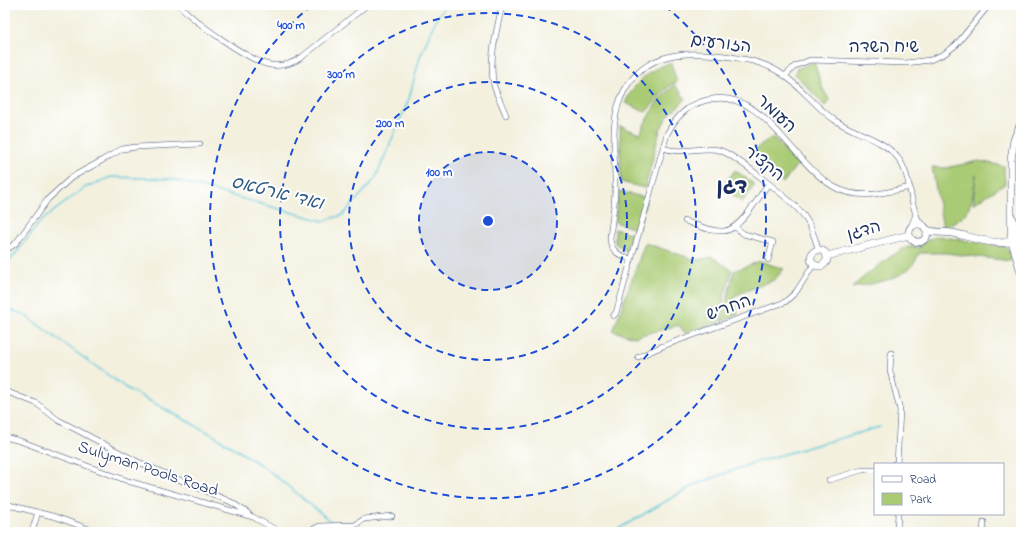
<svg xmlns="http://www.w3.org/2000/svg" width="1026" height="537" font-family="'Indie Flower','Playpen Sans Hebrew',sans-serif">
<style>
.green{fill:#aacb74;stroke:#627d69}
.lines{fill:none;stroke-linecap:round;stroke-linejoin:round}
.stream{stroke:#5fc8da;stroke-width:1.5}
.minor-casing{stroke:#3b4c71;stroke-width:6}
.tertiary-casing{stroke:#3b4c71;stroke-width:8}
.secondary-casing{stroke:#3b4c71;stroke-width:8}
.minor{stroke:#fff;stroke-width:5}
.tertiary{stroke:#fff;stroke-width:7}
.secondary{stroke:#fff;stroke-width:7}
.ring{fill:none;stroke:#1d4ed8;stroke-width:2;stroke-dasharray:7 5}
.labels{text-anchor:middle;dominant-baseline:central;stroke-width:4;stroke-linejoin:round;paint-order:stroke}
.street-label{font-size:17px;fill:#1b2f5e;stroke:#fff}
.water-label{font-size:18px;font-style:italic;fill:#2f5d83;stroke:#fff}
.district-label{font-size:21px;font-weight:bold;fill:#1b2f5e;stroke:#fff}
.centre{fill:#1d4ed8;stroke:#fff;stroke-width:2}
.ring-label{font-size:12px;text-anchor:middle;font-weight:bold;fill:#1d4ed8;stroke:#fff;stroke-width:4;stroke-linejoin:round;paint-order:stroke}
</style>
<rect width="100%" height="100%" fill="#fff"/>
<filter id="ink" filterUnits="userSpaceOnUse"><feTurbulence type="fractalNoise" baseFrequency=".025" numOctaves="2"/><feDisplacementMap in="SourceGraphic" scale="8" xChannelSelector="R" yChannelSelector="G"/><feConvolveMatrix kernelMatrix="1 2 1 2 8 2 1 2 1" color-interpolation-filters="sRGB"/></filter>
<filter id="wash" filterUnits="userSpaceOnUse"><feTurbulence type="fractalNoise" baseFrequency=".012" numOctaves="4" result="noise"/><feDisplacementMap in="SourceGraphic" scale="16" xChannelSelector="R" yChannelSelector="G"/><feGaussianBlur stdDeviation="0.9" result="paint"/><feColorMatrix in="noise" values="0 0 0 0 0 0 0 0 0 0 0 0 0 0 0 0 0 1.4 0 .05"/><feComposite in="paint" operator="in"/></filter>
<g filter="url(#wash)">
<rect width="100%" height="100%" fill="#f3f0de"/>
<!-- green -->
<path class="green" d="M814,62L823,89L830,101L825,106L795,74L796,69Z
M671,63L677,82L667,88L646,112L625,103C635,82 649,69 671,63Z
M675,85L686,99L667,117L660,130L645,188L621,182L620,126L640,134C650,112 656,100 675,85Z
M773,137L798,163L783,183L755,163L759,156L754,152L760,145Z
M979,161L1004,166L1005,184L973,204L976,175C971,203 973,216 943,228L932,167L945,168Z
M735,170L755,185L742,202L722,187Z
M618,191L647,198L638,230L615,222Z
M615,229L634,234L628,252L615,243Z
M938,236L1005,247L1009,250L1011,261L946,253H919C910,280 877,282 852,288C857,281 900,248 908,247C911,246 917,247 920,248L922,242Z
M645,243L696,260L712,257L732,270L724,297L719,322L685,333L679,325L634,337L613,331Z
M760,261L784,269L774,280L736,295L734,300L738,314L721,322L734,271Z"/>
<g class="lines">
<!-- stream -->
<path class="stream" d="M5,267L41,221L84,188L111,177L171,179L323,221L343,215L375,179L409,99L420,57L436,19L446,5
M5,308L23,314L126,388L213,435L267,469L334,524
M337,527L343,532
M613,532L694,485L753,463L880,427"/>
</g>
</g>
<g filter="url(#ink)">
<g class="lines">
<!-- minor casing -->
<g class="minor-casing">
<path id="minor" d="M180,5C191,20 251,62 270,65C282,67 292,64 302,57L367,5
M502,5C497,30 488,60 494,86C497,95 502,105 506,115
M785,76L795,66L810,60L906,63L930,60L944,54L956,45L989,5
M663,148C681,155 701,146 719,150C734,154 794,202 804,216C811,226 815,237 818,249
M685,221C697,225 711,232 724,231C740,230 759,197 768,184
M735,227L744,234L773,242L768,260
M911,227L916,214
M5,251L16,243L48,199L72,177L94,165L122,149L136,147L200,144
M631,259C620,256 612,252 610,240C611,223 615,206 615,189C616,157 608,120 624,91C646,51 686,51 725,56C745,59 765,62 782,74C802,87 816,108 836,121C856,134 883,139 898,158C913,178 908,206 922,226
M613,316L616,313L667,134C676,117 687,105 707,100C763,85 792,165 836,188C860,200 885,193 910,187
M891,353L890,371L900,410L897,464H894
M638,357L663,346L785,302L796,292L814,264
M5,391L36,403L58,420L136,461L231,502L248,513
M5,437L20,441L128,481L253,517L280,532
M829,480L862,470H875
M5,504L56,517L97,532
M32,532L38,512
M307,532L320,526L355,525L364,519L392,516
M897,532L898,514
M983,532L984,522"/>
</g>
<!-- tertiary casing -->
<g class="tertiary-casing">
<path id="tertiary" d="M1013,219L1017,239
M909 233a9 9 0 1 1 18 0a9 9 0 1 1-18 0Z
M925,229C933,234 943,231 952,233C969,236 1000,248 1016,240
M1011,238V160L1014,140L1021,123
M811 258a8 8 0 1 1 16 0a8 8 0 1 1-16 0Z
M827,256L909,235"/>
</g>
<!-- secondary casing -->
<g class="secondary-casing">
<path id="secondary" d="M1011,238L1021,272
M1017,239L1021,253"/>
</g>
<!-- minor -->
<use href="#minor" class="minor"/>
<!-- tertiary -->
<use href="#tertiary" class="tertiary"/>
<!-- secondary -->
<use href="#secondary" class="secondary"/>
</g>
</g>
<!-- distance rings -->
<circle cx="488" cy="221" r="69" fill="#1d4ed8" fill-opacity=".12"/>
<g class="ring">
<circle cx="488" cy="221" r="69"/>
<circle cx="488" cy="221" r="139"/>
<circle cx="488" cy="221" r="208"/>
<path d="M665 6A278 278 0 1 1 311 6"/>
</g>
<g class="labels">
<!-- street labels -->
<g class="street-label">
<text transform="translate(721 44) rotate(7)">הזורעים</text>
<text x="884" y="47">שיח השדה</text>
<text transform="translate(776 114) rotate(43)">העומר</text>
<text transform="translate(764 164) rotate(38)">הקציר</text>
<text transform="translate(864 231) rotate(-16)">הדגן</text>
<text transform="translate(729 308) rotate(-20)">החריש</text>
<text transform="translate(148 469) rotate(18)">Sulyman Pools Road</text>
</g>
<!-- water labels -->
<g class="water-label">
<text transform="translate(277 194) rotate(14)">ואדי ארטאס</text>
</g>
<!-- district labels -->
<g class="district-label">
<text x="732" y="188">דגן</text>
</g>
</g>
<circle cx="488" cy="221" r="6" class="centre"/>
<g class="ring-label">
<text x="291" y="29">400 m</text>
<text x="341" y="78">300 m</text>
<text x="390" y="127">200 m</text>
<text x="439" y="176">100 m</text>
</g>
<!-- margin -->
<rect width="1026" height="537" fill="none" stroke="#fff" stroke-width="20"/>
<!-- legend -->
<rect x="874" y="463" width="130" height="52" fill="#ffffff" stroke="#a4acbf"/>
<rect x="882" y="476" width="20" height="6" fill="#ffffff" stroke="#a4acbf"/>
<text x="910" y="483" font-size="12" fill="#1b2f5e">Road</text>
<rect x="882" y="493" width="20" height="12" fill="#aacb74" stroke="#a4acbf"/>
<text x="910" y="503" font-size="12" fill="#1b2f5e">Park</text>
</svg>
